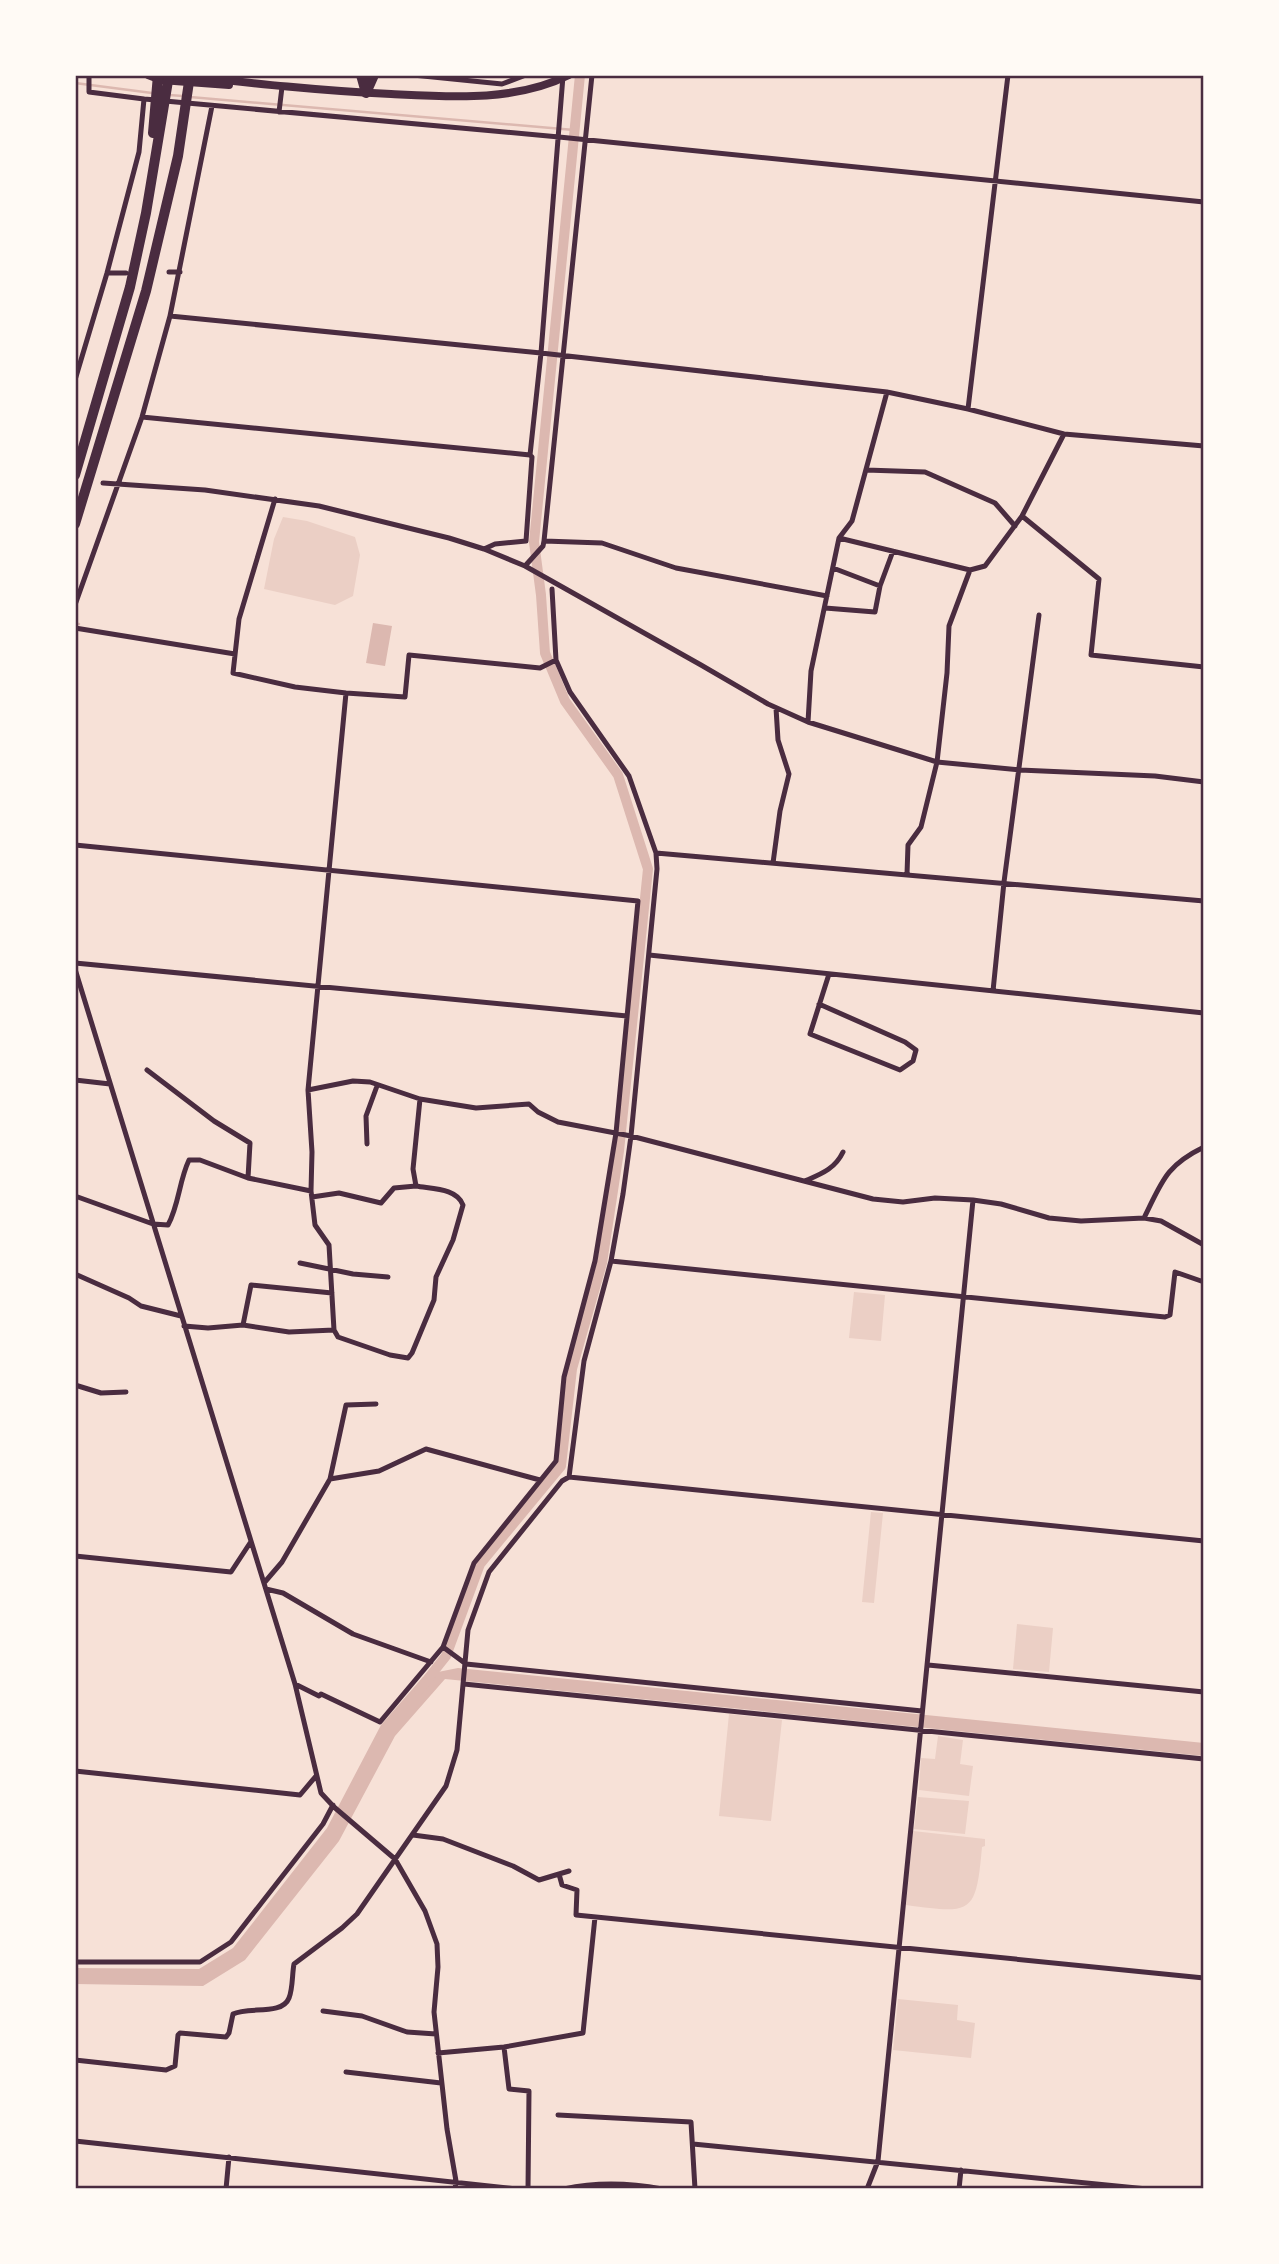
<svg xmlns="http://www.w3.org/2000/svg" width="1279" height="2264" font-family="'Nunito Sans',sans-serif">
<style>
.green{fill:#ebcfc5}
.water{fill:#dcb8b0}
.lines{fill:none;stroke-linecap:round;stroke-linejoin:round}
.stream{stroke:#dcb8b0;stroke-width:2.5}
.canal{stroke:#dcb8b0;stroke-width:10}
.minor{stroke:#4a2c40;stroke-width:5}
.secondary{stroke:#4a2c40;stroke-width:8}
.motorway{stroke:#4a2c40;stroke-width:10}
.neatline{fill:none;stroke:#4a2c40;stroke-width:2.5}
</style>
<rect width="100%" height="100%" fill="#f7e1d7"/>
<!-- green -->
<path class="green" d="M283,517L307,521L355,537L360,555L353,596L335,605L264,589L274,539Z
M854,1292L885,1295L881,1341L849,1338Z
M871,1512L883,1513L874,1603L862,1602Z
M1017,1624L1053,1628L1049,1672L1013,1669Z
M729,1714L782,1720L771,1821L719,1816Z
M938,1736L963,1740L960,1764L973,1766L969,1796L919,1790L921,1758L935,1759Z
M918,1797L969,1801L965,1834L914,1829Z
M913,1831L985,1839V1846L982,1847C976,1915 972,1914 906,1905Z
M898,1999L958,2005L957,2020L975,2023L971,2058L893,2050Z"/>
<!-- water -->
<path class="water" d="M373,623L392,626L385,666L366,663Z
M458,1668L1204,1743V1756L445,1679L395,1736L339,1841L245,1960L203,1986L75,1984V1968L199,1969L233,1948L327,1828L381,1725L423,1677L430,1681L438,1672Z"/>
<g class="lines">
<!-- stream -->
<path class="stream" d="M75,83L152,93
M169,95L183,96
M190,97L574,130
M75,624H79"/>
<!-- canal -->
<path class="canal" d="M419,1690L446,1656L480,1564L561,1466L572,1369L602,1263L619,1151L648,869L618,775L565,701L545,653L541,595L534,542L580,75"/>
<!-- minor -->
<path class="minor" d="M413,75L502,84L526,75
M144,99L156,100
M165,101L559,137L1204,202
M279,112L282,87
M169,272H180
M107,273H126
M170,316L541,353L887,392L968,409L1064,434L1204,446
M75,380L107,273L139,152L144,99L89,92V75
M968,409L1008,75
M142,417L530,455
M866,470L925,472L995,503L1015,526
M103,483L205,490L319,506L449,538L484,549L525,566L701,665L768,704L808,722L937,762L1020,770L1155,776L1204,782
M275,499L239,619L233,673L295,687L346,693L405,697L409,655L540,668L556,660
M1022,516L1099,579L1091,655L1204,667
M839,538L970,570L985,566L1022,516L1064,434
M544,541L602,543L676,568L827,596
M484,549L495,544L526,541L532,457L530,455L541,353L563,76
M525,566L543,546L544,541L592,75
M833,568L880,586L893,551
M552,589L556,660L570,692L629,776L656,853L657,869L631,1136L623,1194L611,1261L584,1361L569,1477
M75,605L142,417L170,316L212,106
M825,608L875,612L880,586
M75,628L235,654
M346,693L308,1090L312,1152L311,1191L315,1225L329,1245L334,1330L338,1337L390,1355L408,1358L412,1353L434,1300L436,1277L453,1240L463,1205C457,1188 432,1189 416,1186L413,1169L420,1099
M808,722L811,671L839,538L852,521L887,392
M75,845L638,901L616,1133L595,1261L564,1377L556,1461L474,1563L443,1647L380,1722L321,1694L319,1696L295,1684
M656,853L1204,901
M773,863L780,811L789,774L778,740L776,708
M907,874L908,845L921,827L937,762L947,673L949,626L970,570
M649,955L1204,1013
M75,963L627,1016
M75,969L295,1684L321,1793L334,1807L395,1859L425,1911L437,1944L438,1967L434,2012L447,2129L456,2181L455,2189
M993,991L1004,882L1039,615
M819,1004L905,1042L916,1050L913,1061L900,1070L810,1034L829,974
M147,1070L214,1121L250,1143L248,1178
M75,1080L110,1084
M308,1090L353,1081L370,1082L420,1099L476,1108L529,1104L538,1112L558,1122L631,1136L873,1199L903,1202L935,1198L973,1200L1001,1204L1049,1218L1081,1221L1144,1218L1161,1221L1204,1245
M367,1144L366,1116L377,1086
M805,1181C821,1174 835,1169 843,1152
M75,1196L153,1224L168,1225C179,1205 179,1181 189,1160H200L248,1178L311,1191
M312,1197L339,1193L381,1203L394,1188L416,1186
M1144,1218C1162,1182 1165,1166 1204,1147
M611,1261L1165,1317L1170,1315L1175,1272L1204,1282
M300,1263L353,1274L388,1277
M75,1274L129,1298L141,1306L181,1316
M243,1325L251,1285L332,1293
M184,1326L208,1328L243,1325L289,1332L334,1330
M75,1385L101,1393L126,1392
M330,1479L379,1471L426,1449L540,1480
M75,1556L231,1572L250,1543
M264,1583L282,1562L330,1479L346,1405L376,1404
M266,1589L283,1593L353,1634L431,1662
M443,1647L466,1664L922,1711
M928,1665L1204,1692
M464,1684L1204,1759
M75,1771L300,1795L316,1776
M413,1835L443,1839L513,1866L539,1880L569,1871
M559,1874L562,1885L577,1890L576,1915L1204,1978
M75,1962H200L231,1942L323,1824L333,1805
M323,2011L362,2016L407,2032L436,2034
M504,2047L509,2089L529,2091L528,2189
M438,2053L504,2047L583,2033L595,1917
M75,2060L166,2070L175,2066L178,2035L180,2033L226,2037L229,2033L233,2014C248,2006 282,2016 289,1998C293,1988 292,1974 294,1964L342,1928L357,1914L446,1786L457,1750L468,1630L489,1572L562,1481L569,1477L1204,1541
M346,2072L441,2083
M558,2115L691,2122L695,2189
M75,2141L516,2189
M693,2144L1147,2189
M226,2189L229,2157
M564,2189C596,2182 630,2183 662,2189
M867,2189L878,2161L973,1200
M959,2189L961,2170"/>
<!-- secondary -->
<path class="secondary" d="M148,75L161,80L229,85
M179,75C250,83 320,91 391,94C450,97 515,102 569,75"/>
<!-- motorway -->
<path class="motorway" d="M361,75L366,93
M366,93L374,75
M153,133L158,75
M75,475L130,287L146,213L169,75
M75,524L146,291L178,156L190,75"/>
</g>
<!-- border -->
<rect width="1279" height="2264" fill="none" stroke="#fffaf5" stroke-width="154"/>
<rect x="77" y="77" width="1125" height="2110" class="neatline"/>
</svg>
